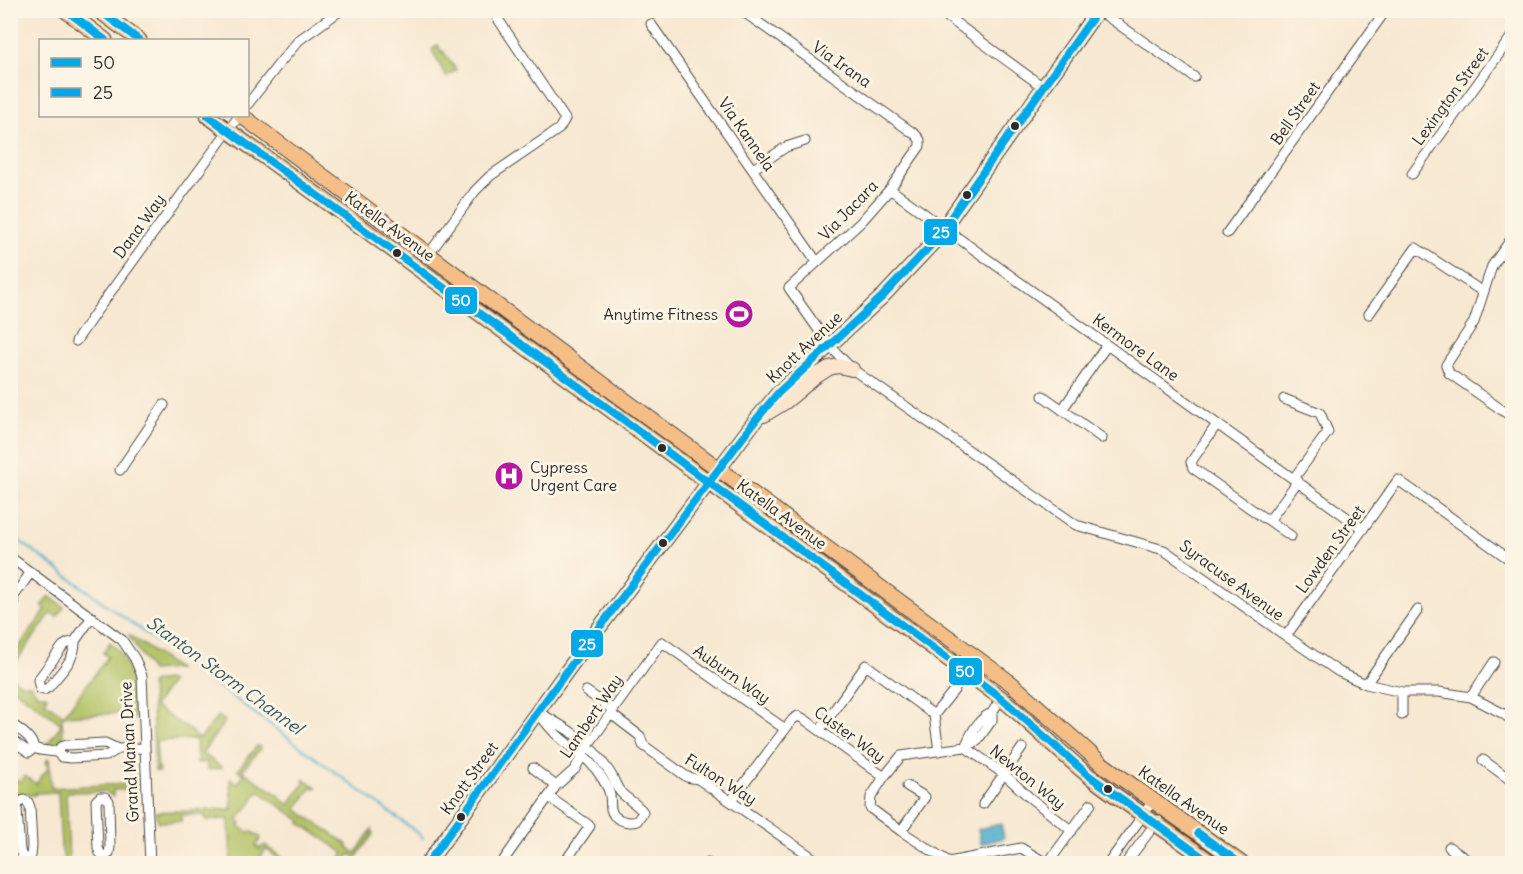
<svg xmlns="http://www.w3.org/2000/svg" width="1523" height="874" font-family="Delius,sans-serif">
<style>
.green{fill:#b2c265;stroke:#6e7648;stroke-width:1.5}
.water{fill:#4eafcd;stroke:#3c6d7c;stroke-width:1.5}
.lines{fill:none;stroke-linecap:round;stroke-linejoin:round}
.stream{stroke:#4eafcd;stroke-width:2}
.street-casing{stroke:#4a4744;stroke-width:11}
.secondary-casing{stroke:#4a4744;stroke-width:16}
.primary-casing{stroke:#4a4744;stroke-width:17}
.street{stroke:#fff;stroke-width:9}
.secondary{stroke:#fbe5cf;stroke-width:14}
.primary{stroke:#f6be87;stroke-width:15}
.bus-1-casing{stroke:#fcf5e5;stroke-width:12}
.bus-2-casing{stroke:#fcf5e5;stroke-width:12}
.bus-1{stroke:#02a8e8;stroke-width:8}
.bus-2{stroke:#02a8e8;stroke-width:8}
.bus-dot{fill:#2b2b2b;stroke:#fcf5e5;stroke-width:2}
.labels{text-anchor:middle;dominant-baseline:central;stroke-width:6;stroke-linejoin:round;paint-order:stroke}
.street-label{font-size:16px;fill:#2b2b2b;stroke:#fcf5e5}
.poi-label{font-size:16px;fill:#2b2b2b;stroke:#fcf5e5;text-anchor:end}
.water-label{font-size:18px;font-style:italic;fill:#375964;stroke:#fcf5e5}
.line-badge{stroke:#fcf5e5;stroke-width:2}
.badge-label{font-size:16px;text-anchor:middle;font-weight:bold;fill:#fff}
</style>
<rect width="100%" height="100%" fill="#fcf5e5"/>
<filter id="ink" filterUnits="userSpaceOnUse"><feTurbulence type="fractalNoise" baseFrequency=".0167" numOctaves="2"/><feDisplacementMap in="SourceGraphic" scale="12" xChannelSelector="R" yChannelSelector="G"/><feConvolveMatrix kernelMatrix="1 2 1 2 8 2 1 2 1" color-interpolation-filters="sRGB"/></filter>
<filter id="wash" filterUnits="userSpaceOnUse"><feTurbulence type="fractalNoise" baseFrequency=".008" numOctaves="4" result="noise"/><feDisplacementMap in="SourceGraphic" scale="24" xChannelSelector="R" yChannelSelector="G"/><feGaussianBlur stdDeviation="1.35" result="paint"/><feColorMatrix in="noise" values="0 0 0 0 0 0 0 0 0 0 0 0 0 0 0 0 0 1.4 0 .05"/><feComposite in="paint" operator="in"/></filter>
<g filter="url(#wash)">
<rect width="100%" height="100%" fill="#f7e8d1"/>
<!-- green -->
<path class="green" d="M438,45L441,52L443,51L456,70L446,77L432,50Z
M49,596L64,607L57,617L51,613L11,669V658L46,610L42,606Z
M128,634L177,669L151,671Z
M110,642C134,662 133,691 134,719H120V713L62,716L63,740L55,746H46L61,725L59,722L11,686V677L21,684L31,685C35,692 37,696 46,695L47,698L45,702L64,715L108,657L103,653Z
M166,680L171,682L154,706L192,732L191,733L200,739L218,716L225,721L202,753L222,768L207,770V762L197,763L196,739L156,741L158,769H159V772L155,771L151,685L153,682Z
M257,746L260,747V749L242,771L280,796V798L289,805L305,782L303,781L304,779L316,787L314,789L312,787L296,809L348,845L347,847L356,853L372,829L373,834L356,858L350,854L343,863H340L343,859L341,857L344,853L300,823L301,821L259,791L252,799L253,801L237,820L241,823L239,826L249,833L251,831L261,838L256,846L260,849L263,846L266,845L289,863H285L266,849L260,858L261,860L258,863H231L229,819L206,820L205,815H181V821L158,822L156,812L232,809L230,780L231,779L237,784L244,775L238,770Z
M48,759H49L51,788L125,784L126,778L137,777L138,789L113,790V797L105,791C92,793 79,791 66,792L69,863H62L64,860L61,846L58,792L35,793V795H11V775L20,782L25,776L36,784L49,767L46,763Z"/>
<!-- water -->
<path class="water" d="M1001,824L1004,838L981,844L978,829Z"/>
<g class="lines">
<!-- stream -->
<path class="stream" d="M10,534L418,833L423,838"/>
</g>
</g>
<g filter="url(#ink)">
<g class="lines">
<!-- street casing -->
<g class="street-casing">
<path id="street" d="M741,10L916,135L920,140V146L890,189L861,222L789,288L830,346L852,369L1076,525L1164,550L1286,636L1339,672L1366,684L1402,692H1439L1471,697L1502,713L1512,720
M938,10L1043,87
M1098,10L1194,77
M651,24L817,262
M248,104L278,65L299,40L341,10
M753,169L786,147L805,141
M1412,174L1512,36
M890,189L1363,529
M1227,233L1386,10
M1512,238L1492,266L1474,322L1446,365L1449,373L1512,417
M426,258L475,191L490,176L559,129L565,119L492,10
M1369,314L1416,248L1483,292
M76,341L98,309L239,116
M1043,396L1102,438
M1284,399L1320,413L1328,432L1294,478
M1062,410L1107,345
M1217,424L1191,462L1193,468L1264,518H1271L1298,481
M120,470L164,405
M1267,519L1291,536
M10,557L122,640L135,659L142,676L150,864
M10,611L13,604L14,596L31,572
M1286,636L1398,480L1512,561
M75,641L68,643L63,646L38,680L40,689L44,690L49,687C59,674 76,659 75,641L92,617
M1366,684L1418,610
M586,691L612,709
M1402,692V715
M1471,697L1494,662
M1001,698L992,713V720L977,741L965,747L901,756L884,777L871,797L870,808L901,831L949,862L1021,848L1048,864
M537,712C566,727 590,742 608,770C613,776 615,784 619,790C625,799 637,803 643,812L637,821C628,824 613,820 611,809C610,804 611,800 610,795C609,789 605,783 602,778C588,755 573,751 555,733C549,727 543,719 537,712Z
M611,714L640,736L643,745L687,777L698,779L822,864
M934,715L955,689
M10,723C20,730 31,736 34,748
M820,730L866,665L934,715L939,751
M10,739L29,752L34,748L40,750L56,752
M965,747L1004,774L1029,797L1072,831
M965,747C971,734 978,718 992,713
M118,749L106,756L71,758L62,757L56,752L61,747L67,745L105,743L118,749L144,748
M1483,760L1512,781
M533,768L556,786
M549,797L590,826L567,859
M731,801L793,719L798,716L804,719L884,777
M983,804L1022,748
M901,831L925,797L907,786
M1449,847L1473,864
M105,857L100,853L98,848L96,801L100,797H105L109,801L110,847L109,853L105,857L106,864
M27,859L22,856L20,851L17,810L18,803L24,800L28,802L30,807L32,846L31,856L27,859V864
M1048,863L1091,804
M501,864L556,786L575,769L588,745L662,642L785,729
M707,864L708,863
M1108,864L1153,801
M1125,864L1158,820"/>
</g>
<!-- secondary casing -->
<g class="secondary-casing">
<path id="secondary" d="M764,415L785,402L815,377L829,368L838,366L852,369
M427,864L575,660L755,421L778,393L883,296L932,244L1098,10"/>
</g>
<!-- primary casing -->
<g class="primary-casing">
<path id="primary" d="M65,10L105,40
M98,10L139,40
M208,116C474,307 737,504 1001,698C1031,723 1058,751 1088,775C1128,806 1172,834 1213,864
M242,116L615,393L1012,684L1102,764L1242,864"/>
</g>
<!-- street -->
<use href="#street" class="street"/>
<!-- secondary -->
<use href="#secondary" class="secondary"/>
<!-- primary -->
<use href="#primary" class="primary"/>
<!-- bus-1 casing -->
<g class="bus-1-casing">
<path id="bus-1" d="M66,10L105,40
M99,10L139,40
M208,116L506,333L1001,698L1088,775L1212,864
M1198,833L1241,864"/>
</g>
<!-- bus-2 casing -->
<g class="bus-2-casing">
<path id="bus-2" d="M427,864L575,660L755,421L778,393L883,296L932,244L1098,10"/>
</g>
<!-- bus-1 -->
<use href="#bus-1" class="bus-1"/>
<!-- bus-2 -->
<use href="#bus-2" class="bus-2"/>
</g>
</g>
<!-- icons -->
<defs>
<g id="stadium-disc" transform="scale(1.5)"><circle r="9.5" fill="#b5179e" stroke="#fcf5e5"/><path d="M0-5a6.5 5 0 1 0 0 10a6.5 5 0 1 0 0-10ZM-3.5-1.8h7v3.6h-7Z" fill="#fff"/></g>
<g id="hospital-disc" transform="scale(1.5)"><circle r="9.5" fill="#b5179e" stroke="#fcf5e5"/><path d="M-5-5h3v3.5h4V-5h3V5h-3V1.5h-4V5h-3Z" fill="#fff"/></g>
</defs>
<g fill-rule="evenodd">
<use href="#stadium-disc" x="739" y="314"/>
<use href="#hospital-disc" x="509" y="476"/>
</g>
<!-- markers -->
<g class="bus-dot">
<circle cx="1015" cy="126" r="5"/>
<circle cx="967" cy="195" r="5"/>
<circle cx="397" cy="253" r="5"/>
<circle cx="662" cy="448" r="5"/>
<circle cx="663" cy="543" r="5"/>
<circle cx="1108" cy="789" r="5"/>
<circle cx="461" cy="817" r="5"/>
</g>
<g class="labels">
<!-- street labels -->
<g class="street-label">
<text transform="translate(842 64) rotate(35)">Via Irana</text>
<text transform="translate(1450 96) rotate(-54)">Lexington Street</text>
<text transform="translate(1295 113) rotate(-55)">Bell Street</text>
<text transform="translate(747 134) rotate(55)">Via Kannela</text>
<text transform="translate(848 210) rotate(-46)">Via Jacara</text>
<text transform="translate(139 226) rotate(-54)">Dana Way</text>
<text transform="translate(390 226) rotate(36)">Katella Avenue</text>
<text transform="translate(804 347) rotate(-43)">Knott Avenue</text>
<text transform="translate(1136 347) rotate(36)">Kermore Lane</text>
<text transform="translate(782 514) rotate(36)">Katella Avenue</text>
<text transform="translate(1330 549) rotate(-54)">Lowden Street</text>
<text transform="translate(1232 580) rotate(36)">Syracuse Avenue</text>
<text transform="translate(732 674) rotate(35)">Auburn Way</text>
<text transform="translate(591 716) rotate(-56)">Lambert Way</text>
<text transform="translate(850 734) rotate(36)">Custer Way</text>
<text transform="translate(129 752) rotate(-93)">Grand Manan Drive</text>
<text transform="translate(1028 777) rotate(39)">Newton Way</text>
<text transform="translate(469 778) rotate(-54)">Knott Street</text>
<text transform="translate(721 779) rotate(32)">Fulton Way</text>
<text transform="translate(1184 800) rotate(35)">Katella Avenue</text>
</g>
<!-- poi labels -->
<g class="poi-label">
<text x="718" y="314">Anytime Fitness</text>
<text x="530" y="467" text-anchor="start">Cypress<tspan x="530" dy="18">Urgent Care</tspan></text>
</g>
<!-- water labels -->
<g class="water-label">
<text transform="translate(225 675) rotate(36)">Stanton Storm Channel</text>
</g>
</g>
<g class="line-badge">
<rect x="923" y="218" width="35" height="28" rx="6" fill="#02a8e8"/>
<rect x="444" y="286" width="34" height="29" rx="6" fill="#02a8e8"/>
<rect x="570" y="629" width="34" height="29" rx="6" fill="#02a8e8"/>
<rect x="948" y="657" width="35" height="29" rx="6" fill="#02a8e8"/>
</g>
<g class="badge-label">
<text x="941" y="238">25</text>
<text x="461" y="306">50</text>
<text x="587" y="650">25</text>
<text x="965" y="677">50</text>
</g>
<!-- margin -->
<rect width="1523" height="874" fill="none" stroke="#fcf5e5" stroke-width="36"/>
<!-- legend -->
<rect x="39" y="39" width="210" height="78" fill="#fcf5e5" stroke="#a8a49b" stroke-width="1.5"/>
<rect x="51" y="58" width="30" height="9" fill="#02a8e8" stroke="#a8a49b" stroke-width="1.5"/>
<text x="93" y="69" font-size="18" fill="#2b2b2b">50</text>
<rect x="51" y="88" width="30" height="9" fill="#02a8e8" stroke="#a8a49b" stroke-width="1.5"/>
<text x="93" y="99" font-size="18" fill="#2b2b2b">25</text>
</svg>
